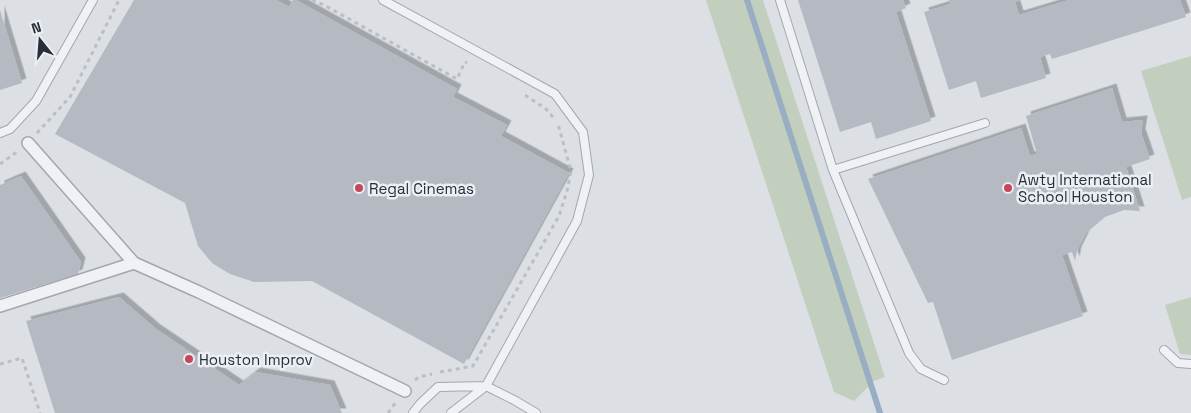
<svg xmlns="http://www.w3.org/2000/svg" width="1191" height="413" font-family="'Space Grotesk',sans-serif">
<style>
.green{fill:#c2cfbe}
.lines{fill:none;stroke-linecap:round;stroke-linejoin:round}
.stream{stroke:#99aec3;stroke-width:6}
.building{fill:#b4b9c2;filter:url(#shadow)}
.service-casing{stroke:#a2a7af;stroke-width:10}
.pedestrian-casing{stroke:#a2a7af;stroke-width:14}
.path{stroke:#bbbec4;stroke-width:3;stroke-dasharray:4 4;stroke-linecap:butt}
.service{stroke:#eff1f4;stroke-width:8}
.pedestrian{stroke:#eff1f4;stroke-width:11}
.poi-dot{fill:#c3485a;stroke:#ebeff3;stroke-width:2}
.labels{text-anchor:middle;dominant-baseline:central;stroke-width:5;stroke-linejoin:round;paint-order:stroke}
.poi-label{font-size:15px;fill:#272e3b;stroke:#ebeff3;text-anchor:start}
</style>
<defs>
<filter id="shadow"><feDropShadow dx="4.5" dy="-4.5" stdDeviation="0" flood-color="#0004"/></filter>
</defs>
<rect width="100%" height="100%" fill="#dce0e5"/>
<!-- green -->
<path class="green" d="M706,0H763L885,377L874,381L854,401L834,392Z
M1191,56V197L1182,200L1141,71Z
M1191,297V355L1180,354L1165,305Z"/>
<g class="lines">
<!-- stream -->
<path class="stream" d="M747,0L880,413"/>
</g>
<!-- building -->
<path class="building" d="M134,0H276L289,7L293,0H296L457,89L453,97L507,125L501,136L569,173L464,364L312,281L254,282L230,274L212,263L198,246L185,203L55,134Z
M798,0H903L906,8L896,12L931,121L876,139L871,122L840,132Z
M949,0H1021L1015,2L1019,15L1069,0H1180L1186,17L1052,59L1050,54L1040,57L1046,78L981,98L976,81L949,90L924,12L950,4Z
M0,10L22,83L0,90Z
M1112,88L1122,122L1143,120L1141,133L1150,159L1126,167L1140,211L1124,210L1105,217L1086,233L1077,251L1075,261L1072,252L1062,255L1083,316L952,360L933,302L928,303L868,179L1021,128L1030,156L1037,154L1026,116Z
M21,176L81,262L78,274L0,298V185Z
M119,297L156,329L239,385L256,372L330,385L342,413H55L26,321Z"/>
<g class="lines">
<!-- service casing -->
<g class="service-casing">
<path id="service" d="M383,0L555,94L583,132L589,175L577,221L486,386L451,413
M780,0L833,170L909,353L921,369L944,380
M0,133L10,129L36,101L93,0
M833,170L985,123
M1164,350L1178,363L1191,364
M413,413L420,404L438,387L486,386L514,400L536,413"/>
</g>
<!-- pedestrian casing -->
<g class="pedestrian-casing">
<path id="pedestrian" d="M28,143L134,263L199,292L405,391
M0,306L134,263"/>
</g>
<!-- path -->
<path class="path" d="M312,0L324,5L457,79L465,62L467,63
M525,95L546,109L553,117
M37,133L70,97L119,0
M0,164L17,152
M0,364L22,358L40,413
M440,372L473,366L559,216L567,191L571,171L558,124
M415,380L419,377L432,374
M388,413L396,402"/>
<!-- service -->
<use href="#service" class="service"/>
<!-- pedestrian -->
<use href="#pedestrian" class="pedestrian"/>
</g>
<!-- markers -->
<g class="poi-dot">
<circle cx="359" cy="188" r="5"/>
<circle cx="1008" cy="188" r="5"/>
<circle cx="189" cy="359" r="5"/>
</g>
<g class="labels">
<!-- poi labels -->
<g class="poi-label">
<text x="1018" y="179">Awty International<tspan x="1018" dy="17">School Houston</tspan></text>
<text x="369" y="188">Regal Cinemas</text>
<text x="199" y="359">Houston Improv</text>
</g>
</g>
<!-- north arrow -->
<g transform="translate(40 40) rotate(343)" stroke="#ebeff3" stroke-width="4" paint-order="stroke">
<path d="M0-4L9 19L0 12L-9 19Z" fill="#272e3b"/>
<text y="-8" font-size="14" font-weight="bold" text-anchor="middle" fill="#272e3b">N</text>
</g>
</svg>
